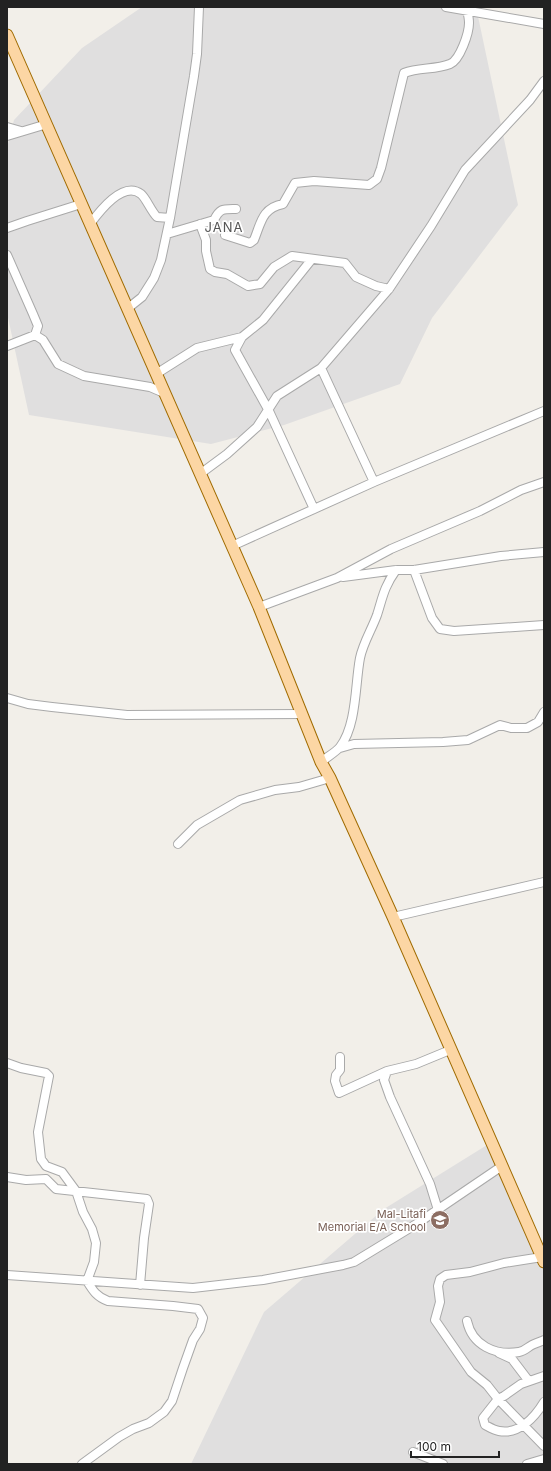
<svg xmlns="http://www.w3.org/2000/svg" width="551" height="1471" font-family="Inter,sans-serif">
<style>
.residential{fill:#e0dfdf}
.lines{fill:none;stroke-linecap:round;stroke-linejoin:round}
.minor-casing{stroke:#a9a9a9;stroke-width:10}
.major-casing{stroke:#a06b00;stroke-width:13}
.minor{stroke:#fff;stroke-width:8}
.major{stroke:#fcd6a4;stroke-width:11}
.labels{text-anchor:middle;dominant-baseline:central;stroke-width:3.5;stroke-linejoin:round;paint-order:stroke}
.education-label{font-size:11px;fill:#785e54;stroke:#fff;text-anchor:end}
.quarter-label{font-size:13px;letter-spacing:1px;fill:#555;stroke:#fff}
</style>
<rect width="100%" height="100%" fill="#f2efe9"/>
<!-- residential -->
<path class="residential" d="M142,7H476L518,205L432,318L400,384L284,425L211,444L29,415L7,313V148L14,120L82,48Z
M487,1145L544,1267V1464H191L264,1312L384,1209Z"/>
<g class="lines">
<!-- minor casing -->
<g class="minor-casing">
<path id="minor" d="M446,7L544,24
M7,127L21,131
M7,136L47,124
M90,224C99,212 123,180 141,194C146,198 151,211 157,217L170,218
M200,224L206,240V251L210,269L215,272L227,274L248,286L260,284L274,267L292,256L345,263L356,277L376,286L389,289
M7,228L27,221L81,204
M167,234L214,220C220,208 223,209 236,209
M225,235L250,243L254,240C261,223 262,208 283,204L295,183L314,181L369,185L377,179L381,168L404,73C419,67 435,70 450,64C460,60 469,33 469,23C469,19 468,14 467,10
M7,255L33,314L38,326L35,335
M127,309L142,297L154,278L161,260L170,218L194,76L197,54L199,7
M242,337L235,350L269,411L314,509
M7,346L35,335L43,340L58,364L84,376L150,387L164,393
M321,368L374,482
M156,374L197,348L242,337L263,320L312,259
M200,474L227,454L257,427L277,396L321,368L389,289L431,226L465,170L530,100L544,81
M232,546L374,482L544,411
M414,570L432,618L440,629L454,631L544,625
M343,577L396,570H414L501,556L544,552
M259,607L337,578L391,549L480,511L521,490L544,482
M7,698L28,704L52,707L127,715L301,714
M340,748L354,744L443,742L468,740L500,725L511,728H527L538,722L544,712
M321,762C327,757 336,752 340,747C357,725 355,684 360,658C363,643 372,629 377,615C383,596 384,587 396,570
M178,844L197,825L240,800L275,790L299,787L330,778
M393,917L544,882
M340,1057V1070L336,1075L335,1081L339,1093L387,1071
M7,1063L21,1068L46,1073L49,1076L38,1132L41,1159L46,1166L62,1172L76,1191L83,1212L92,1229L96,1243L94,1262L87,1281C93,1291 97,1297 108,1301L173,1306L198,1309L203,1318L200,1329L193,1340L183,1368L172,1401L164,1412L149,1423L133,1429L119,1437L82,1464
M7,1177L26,1180L46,1179L56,1189L147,1199L149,1204L144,1238L140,1285
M438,1210L430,1184L390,1097L384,1080L387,1071L416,1064L450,1050
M542,1257L504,1263L470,1272L446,1275L440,1279L438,1286L440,1302L435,1320L471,1372L487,1385L498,1399L544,1446
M7,1275L193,1288L263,1280L343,1265L354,1262L418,1223L502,1166
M467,1321C472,1345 495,1356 519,1352C525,1351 528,1347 532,1345C536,1343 540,1342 544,1340
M499,1353L512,1359L528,1380
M544,1376L521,1384L504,1396L498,1399L483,1418L485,1425C489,1427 494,1430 499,1431C519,1435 535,1417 544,1402
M413,1452L443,1464
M527,1464L544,1459"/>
</g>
<!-- major casing -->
<g class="major-casing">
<path id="major" d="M7,35L259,607L321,762L330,778L393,917L544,1262"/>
</g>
<!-- minor -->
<use href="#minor" class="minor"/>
<!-- major -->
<use href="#major" class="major"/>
</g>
<!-- icons -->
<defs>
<g id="school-disc" transform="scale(1)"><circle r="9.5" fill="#8d6e63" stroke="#fff"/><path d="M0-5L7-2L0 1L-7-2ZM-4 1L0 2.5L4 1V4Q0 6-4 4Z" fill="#fff"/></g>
</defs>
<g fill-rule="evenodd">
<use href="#school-disc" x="440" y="1220"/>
</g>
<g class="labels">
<!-- education labels -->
<g class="education-label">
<text x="426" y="1214">Mal-Litafi<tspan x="426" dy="13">Memorial E/A School</tspan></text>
</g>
<!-- quarter labels -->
<g class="quarter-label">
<text x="224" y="227">JANA</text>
</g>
</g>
<!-- border -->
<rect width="551" height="1471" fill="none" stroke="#222222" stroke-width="16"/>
<!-- scale -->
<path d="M411 1451v6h88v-6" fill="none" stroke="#222222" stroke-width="2"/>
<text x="417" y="1451" font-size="12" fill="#222222" stroke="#ffffff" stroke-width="3" paint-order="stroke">100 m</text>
</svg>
